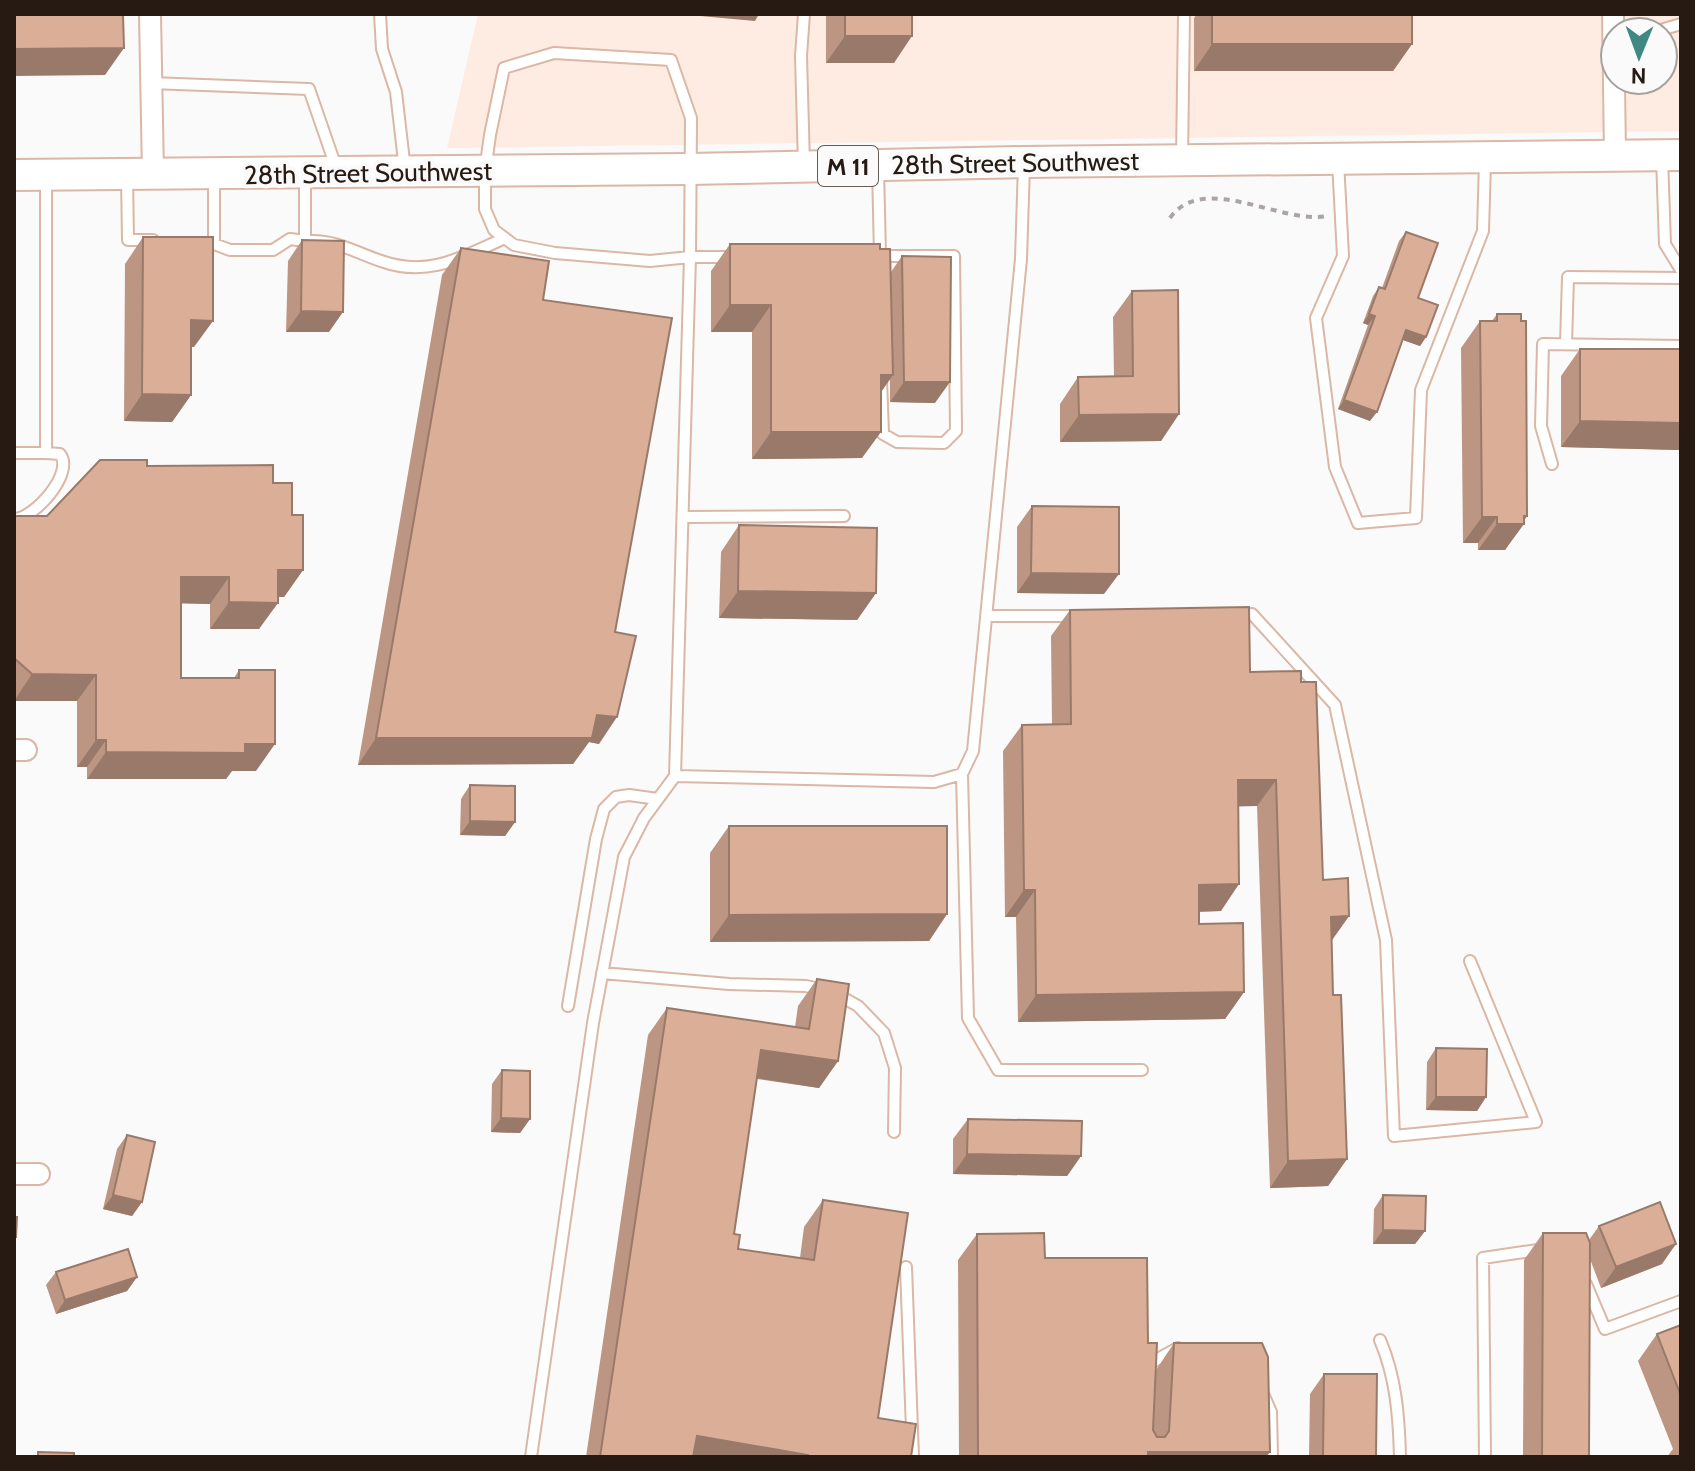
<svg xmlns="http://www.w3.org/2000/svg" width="1695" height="1471" font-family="Cabin,sans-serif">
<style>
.built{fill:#feece3;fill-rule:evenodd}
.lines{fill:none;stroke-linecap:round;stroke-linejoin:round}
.service-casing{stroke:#dbb7a5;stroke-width:14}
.minor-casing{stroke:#dbb7a5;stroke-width:24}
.primary-casing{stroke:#dbb7a5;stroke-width:34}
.path{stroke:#aaa5a3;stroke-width:4;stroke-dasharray:6 6;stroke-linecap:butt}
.service{stroke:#fff;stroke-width:10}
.minor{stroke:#fff;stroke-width:20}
.primary{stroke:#fff;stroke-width:30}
.wall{fill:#bc9682}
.shaded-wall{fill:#997a6a}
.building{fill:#dbae97;stroke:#997a6a;stroke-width:2}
.labels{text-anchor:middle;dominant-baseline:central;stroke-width:8;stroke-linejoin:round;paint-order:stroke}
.shield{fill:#fafafa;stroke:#665d58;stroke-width:2}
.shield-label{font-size:24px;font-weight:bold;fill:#271a13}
.street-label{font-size:26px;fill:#271a13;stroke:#fafafa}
</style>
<rect width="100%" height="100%" fill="#fafafa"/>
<!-- built -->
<path class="built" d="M478,14H1681V131L447,148ZM1615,32H1663V80H1615Z"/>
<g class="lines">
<!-- service casing -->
<g class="service-casing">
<path id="service" d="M380,14L382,49L396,92L405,170
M804,14L801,56L804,165
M1654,32L1681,24
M151,83L309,89L336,167
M1662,157L1665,244L1681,270
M1182,159L1184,14
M1338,161L1343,256L1316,318L1335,467L1358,523L1416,518L1421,390L1483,231L1485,162
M878,167L880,255
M127,177L128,240H153
M214,178V244L230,250H273L290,239L305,241V175
M310,241C336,240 357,253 381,261C429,278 462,257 505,238
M877,256H954L956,431L944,443L897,442L883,434L881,379
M1566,344L1568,277L1681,278
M14,453H46V177
M1552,464L1541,426L1543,344L1681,346
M683,517L844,516
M14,519C34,519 75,473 60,454L46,453
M1236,615L1252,614L1335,705L1386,940L1394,1136L1536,1122L1470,961
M986,616H1076
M962,774L968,1018L998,1070H1142
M675,776L934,782L962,774L973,751L1021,259L1024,165
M602,973L729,984L806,986L833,992L858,1006L884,1033L895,1068L894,1132
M568,1006L596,839L604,809L616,797L629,795L658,799
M906,1267L913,1457
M1586,1284L1605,1329L1681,1301
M1380,1340C1396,1377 1399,1417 1400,1457
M1147,1365L1178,1348
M1264,1396L1271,1412L1272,1457
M531,1457L593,1023L624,857L644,818L675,776L690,257L691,118L671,60L554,53L504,68L490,135L485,171V209L494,230L514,245L555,253L650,261L690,257H733
M1485,1457L1483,1258L1544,1249"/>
</g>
<!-- minor casing -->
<g class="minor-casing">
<path id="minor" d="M150,14L153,175
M1613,14L1615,155
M14,750H26
M14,1174H39"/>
</g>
<!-- primary casing -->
<g class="primary-casing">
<path id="primary" d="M14,175L689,169L1024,162L1681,155"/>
</g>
<!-- path -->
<path class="path" d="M1170,218C1203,171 1282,225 1327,216"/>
<!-- service -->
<use href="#service" class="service"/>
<!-- minor -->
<use href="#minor" class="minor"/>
<!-- primary -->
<use href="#primary" class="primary"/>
</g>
<!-- wall -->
<path class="wall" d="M826,14H912L894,63H826Z
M1197,14H1412V44L1393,71H1194V18Z
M1406,232L1426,337L1420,346L1403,340L1370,421L1338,409L1368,325L1363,323L1373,296L1379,287L1382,288L1399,241Z
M143,237L194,347H191V395L172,422L124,421L125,264Z
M302,240L329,332H286L288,261Z
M730,244L880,249L891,272L902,256L935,403L890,402V379L881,392L862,458L752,459V332H711V271Z
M461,248L543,300L615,632L599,744L589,742L573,764L358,765L442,275Z
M1132,291L1179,414L1161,441L1060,442V404L1078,377H1114L1113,317Z
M1497,314L1524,520L1505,550H1478V543H1463L1461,348L1480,321H1492Z
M1580,349H1681V447L1679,450L1561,447V376Z
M147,466L273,483L292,515L303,570L284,597H278L259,629H210V604L181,603V678H234L239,670L256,771H232L226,779H87V767H77V701H14V516H47Z
M1032,506L1104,594L1017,593V527Z
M739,525L876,593L857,620L719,618L721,552Z
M1070,610L1250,672L1301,682L1323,880L1349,916L1331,941L1333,995L1347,1159L1328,1186L1270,1188L1257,806H1238L1221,911L1199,912V924L1244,992L1225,1019L1018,1022L1016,917H1005L1003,751L1022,725L1052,724L1051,636Z
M470,785L515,822L505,836L460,835L461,799Z
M729,826L947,914L929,941L710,942V853Z
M817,979L838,1061L819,1088L757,1079L734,1234L738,1249L800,1258L804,1227L823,1200L878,1418L911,1457H586L648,1035L667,1008L795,1027L798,1006Z
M1436,1048L1486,1097L1477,1111L1426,1110L1427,1062Z
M502,1070L530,1119L520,1133L491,1132L492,1084Z
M968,1119L1081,1156L1067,1176L953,1174V1139Z
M127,1135L142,1202L132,1216L103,1209L117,1149Z
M1383,1195L1425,1231L1415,1244H1373L1374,1209Z
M1599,1226L1662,1264L1601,1288L1590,1259L1589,1457H1523L1524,1260L1543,1233L1589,1240Z
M977,1234L1045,1258L1148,1343L1156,1370L1174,1343L1270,1452L1266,1457H959L958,1260Z
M56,1272L137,1277L127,1291L56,1314L46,1285Z
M1681,1325V1457H1667L1673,1449L1638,1361L1657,1334Z
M1324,1374L1376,1457H1309L1310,1394Z"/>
<!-- shaded-wall -->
<path class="shaded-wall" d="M679,14H759L755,21Z
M845,36H912L894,63H826Z
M1212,44H1412L1393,71H1194Z
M124,48L105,75L14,76V49Z
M730,305H771L752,332H711Z
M301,311L343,312L329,332H286Z
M1369,314L1375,316L1368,325L1363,323Z
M191,320L213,321L194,347H173Z
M1406,330L1426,337L1420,346L1400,339Z
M881,375H893L874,402Z
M904,382H950L935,403L890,402Z
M142,394L191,395L172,422L124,421Z
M1344,400L1377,412L1370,421L1338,409Z
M1179,414L1161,441L1060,442L1079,415Z
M1580,421L1681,423V447L1679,450L1561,447Z
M771,432H881L862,458L752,459Z
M1524,516H1527L1522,524H1524L1505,550H1478L1497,524Z
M1482,517H1497L1478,543H1463Z
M278,570H303L284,597H260Z
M1031,573L1119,574L1104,594L1017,593Z
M181,577H229L210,604L162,603Z
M738,591L876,593L857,620L719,618Z
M229,602L278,603L259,629H210Z
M32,674L96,675L77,701H14Z
M597,715L617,717L599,744L589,742L573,764L358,765L376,738Z
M96,740H106L87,767H77Z
M245,744H275L256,771H232L226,779H87L106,752Z
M1238,780H1276L1257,806L1219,807Z
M470,821L515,822L505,836L460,835Z
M1239,884L1221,911L1180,912L1199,885Z
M1024,890H1035L1016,917H1005Z
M947,914L929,941L710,942L729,915Z
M1349,916L1330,943L1331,917Z
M1244,992L1225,1019L1018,1022L1036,995Z
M761,1050L838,1061L819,1088L743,1076Z
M1436,1097H1486L1477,1111L1426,1110Z
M501,1118L530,1119L520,1133L491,1132Z
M967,1154L1081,1156L1067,1176L953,1174Z
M1347,1159L1328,1186L1270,1188L1288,1161Z
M113,1195L142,1202L132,1216L103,1209Z
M1383,1230L1425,1231L1415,1244H1373Z
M1676,1244L1662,1264L1601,1288L1616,1267Z
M137,1277L127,1291L56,1314L65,1300Z
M697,1436L808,1455L807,1457H682Z
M1148,1452H1270L1266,1457H1144Z"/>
<!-- building -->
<path class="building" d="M14,14H123L124,48L14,49Z
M845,14H912V36H845Z
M1212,14H1412V44H1212Z
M1406,232L1438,243L1418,298L1438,305L1426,337L1406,330L1377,412L1344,400L1375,316L1369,314L1379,287L1385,289Z
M143,237H213V321L191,320V395L142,394Z
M302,240L344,241L343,312L301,311Z
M730,244H880V249H890L893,375H881V432H771V305H730Z
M461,248L549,261L543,300L672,318L615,632L636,636L617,717L597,715L592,738H376Z
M902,256L951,257L950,382H904Z
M1178,290L1179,414L1079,415L1078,377L1133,376L1132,291Z
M1497,314H1521V321H1526L1527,516H1524V524H1497V517H1482L1480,321H1497Z
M1580,349H1681V423L1580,421Z
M100,460H147V466L273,465V483H292V515H303V570H278V603L229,602V577H181V678H239V670H275V744H245V753L106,752V740H96V675L32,674L14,658V516H47Z
M1032,506L1119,507V574L1031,573Z
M739,525L877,528L876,593L738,591Z
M1249,607L1250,672L1301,671V682H1316L1323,880L1348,878L1349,916L1331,917L1333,995H1341L1347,1159L1288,1161L1276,780H1238L1239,884L1199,885V924L1243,923L1244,992L1036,995L1035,890H1024L1022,725L1071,724L1070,610Z
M470,785L515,786V822L470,821Z
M729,826H947V914L729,915Z
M817,979L849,984L838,1061L761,1050L734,1234L740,1235L738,1249L814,1260L823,1200L908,1213L878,1418L916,1424L911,1457H808V1455L697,1436L693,1457H600L667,1008L809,1029Z
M1436,1048L1487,1049L1486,1097H1436Z
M502,1070L530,1071V1119L501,1118Z
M968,1119L1082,1121L1081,1156L967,1154Z
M127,1135L155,1142L142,1202L113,1195Z
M1383,1195L1426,1196L1425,1231L1383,1230Z
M1660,1202L1676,1244L1616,1267L1599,1226Z
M14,1217H17L16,1237H14Z
M1044,1233L1045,1258H1147L1148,1343H1157L1153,1430L1157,1437H1165L1169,1431L1174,1343H1262L1268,1357L1270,1452H1148V1457H978L977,1234Z
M1543,1233H1586L1590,1243L1589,1457H1542Z
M128,1249L137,1277L65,1300L56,1272Z
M1681,1325V1396L1657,1334Z
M1324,1374H1377L1376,1456H1323Z
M38,1452L74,1453V1457H38Z"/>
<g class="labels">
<!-- shield labels -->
<rect class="shield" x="818" y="146" width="60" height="40" rx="6"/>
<g class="shield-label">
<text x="848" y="166">M 11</text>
</g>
<!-- street labels -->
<g class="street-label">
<text transform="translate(1015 163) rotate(-1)">28th Street Southwest</text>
<text transform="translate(368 173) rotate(-1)">28th Street Southwest</text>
</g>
</g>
<!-- border -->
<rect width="1695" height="1471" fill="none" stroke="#271a13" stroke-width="32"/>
<!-- north arrow -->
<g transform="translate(1639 56) rotate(181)"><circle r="38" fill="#fafafa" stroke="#a6a09e" stroke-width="2"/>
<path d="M0-6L14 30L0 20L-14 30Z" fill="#408883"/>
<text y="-12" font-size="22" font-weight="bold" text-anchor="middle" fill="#271a13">N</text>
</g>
</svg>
